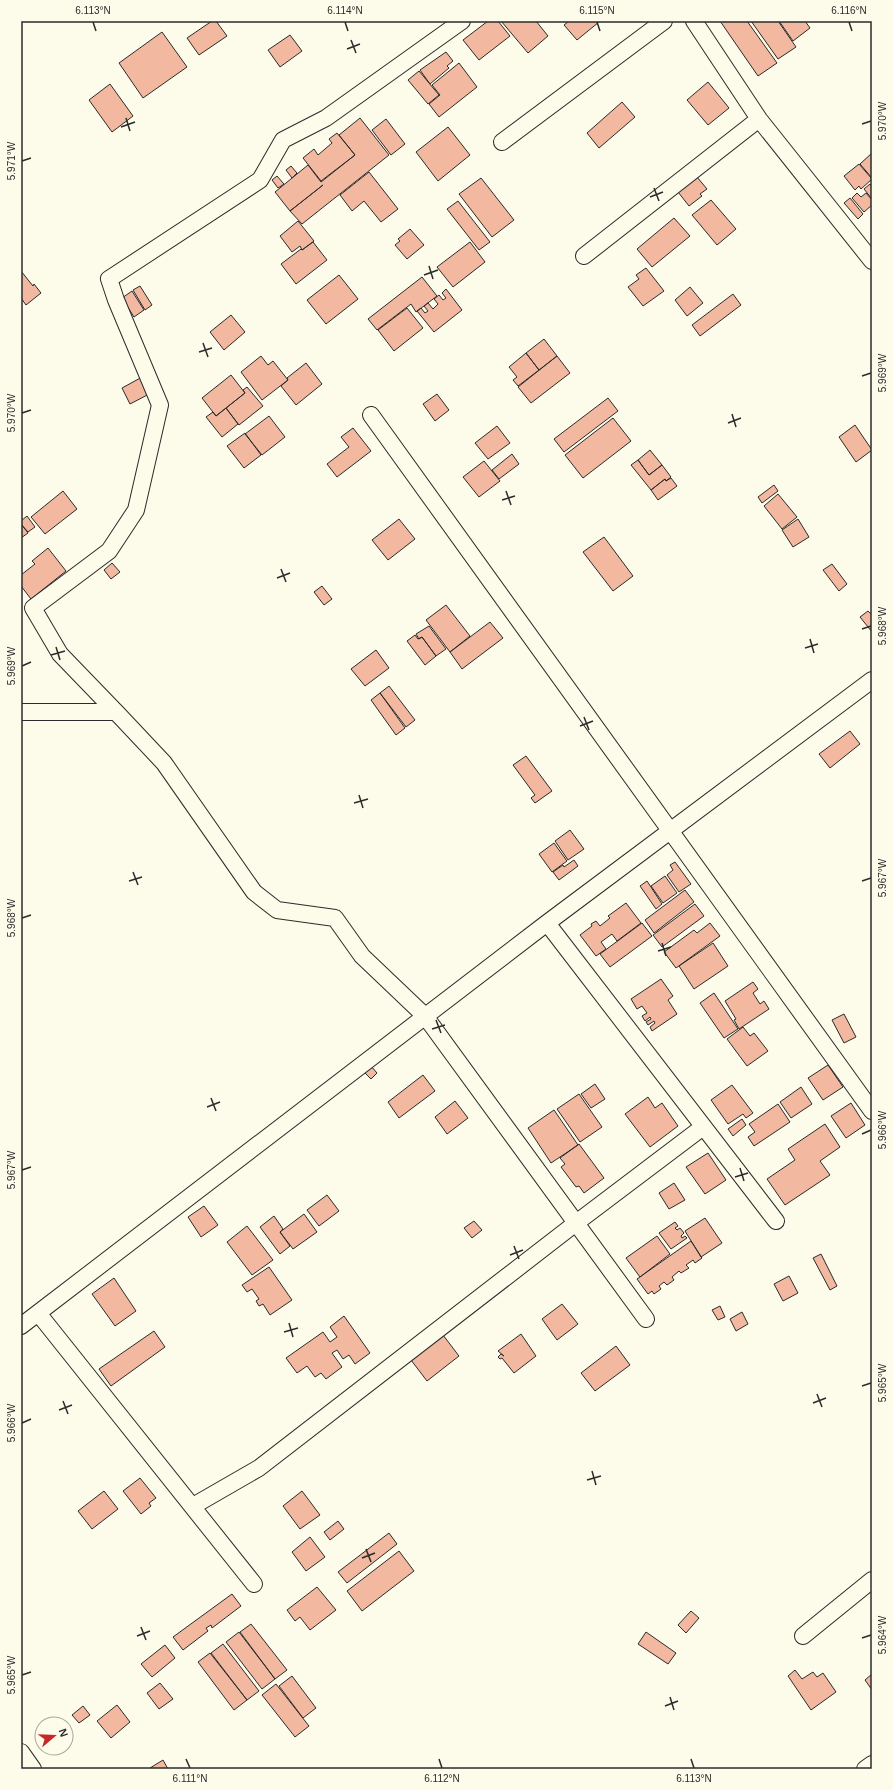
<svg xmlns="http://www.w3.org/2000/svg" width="893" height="1790" font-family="Arial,sans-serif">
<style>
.building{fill:#f2b8a0;stroke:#2b2b2b}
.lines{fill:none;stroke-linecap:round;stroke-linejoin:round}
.minor-casing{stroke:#2b2b2b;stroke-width:18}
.minor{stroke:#fdfbea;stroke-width:16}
.ticks{fill:none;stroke:#2b2b2b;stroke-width:1.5}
.neatline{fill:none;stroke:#2b2b2b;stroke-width:1.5}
.ticks-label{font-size:10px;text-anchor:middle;fill:#2b2b2b}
</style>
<rect width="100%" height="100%" fill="#fdfbea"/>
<!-- building -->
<path class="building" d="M212,21H216L227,36L199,55L187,38Z
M488,21H498L510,36L479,60L463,40Z
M501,21H536L548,36L528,53Z
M569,21H599V22L577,40L564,25Z
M720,21H747L777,63L758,76Z
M751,21H778L796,47L778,59Z
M779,21H805L810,28L793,41Z
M162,32L187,67L143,98L119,63Z
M290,35L302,51L280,67L268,50Z
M446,52L453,61L447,66L449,68L430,84L420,70Z
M459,63L477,87L439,117L429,104L440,95L432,85Z
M419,71L439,95L428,104L408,80Z
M708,82L729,108L708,125L687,100Z
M110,84L133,116L112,132L89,100Z
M622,102L635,117L599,148L587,133Z
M360,118L389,155L302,224L290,211L323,185L290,211L275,192L308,165L321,182L355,155L339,135Z
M386,119L405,144L391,155L372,130Z
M448,127L470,155L438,181L416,152Z
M337,133L355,155L321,181L303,158L314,149L318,155L332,143L329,139Z
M872,153V178L860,164Z
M859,164L872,179L861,189L859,186L855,190L844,176Z
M291,166L297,173L292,178L286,170Z
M369,172L398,209L381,222L364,201L352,211L340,195Z
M277,176L284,184L278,188L272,180Z
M697,177L707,189L700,194L702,196L689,206L678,192Z
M481,178L514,220L492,237L459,194Z
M870,184L872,187V199L864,189Z
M857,193L861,197L866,193L872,200V205L864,212L852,198Z
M850,198L863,214L858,219L844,203Z
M711,200L736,229L717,245L692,215Z
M458,201L490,242L479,250L447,209Z
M674,218L690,236L652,267L637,249Z
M298,221L314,241L302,250L300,246L292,252L280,236Z
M410,229L424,245L407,259L395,245L400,241L398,239Z
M313,242L327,260L296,284L281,264L301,249L302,250Z
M470,242L485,262L453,287L437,267Z
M646,268L664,291L643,306L628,287L639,279L636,275Z
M21,271L33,286L34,284L41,293L26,305L21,298Z
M339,275L358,299L326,324L307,300Z
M422,277L437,296L416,312L411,304L377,330L368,319Z
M140,286L152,305L145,310L133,290Z
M690,287L703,303L687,316L675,300Z
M446,289L462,310L434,332L417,311L421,308L425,313L428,311L424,306L428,303L433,309L438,304L434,299L439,295L443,300L446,298L442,293Z
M132,291L144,310L134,317L122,298Z
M733,294L741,305L700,336L692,325Z
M407,308L423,328L394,351L378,330Z
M231,315L245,332L224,350L210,332Z
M544,339L557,356L539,370L526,353Z
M526,353L539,370L518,386L513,380L517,377L509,367Z
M261,356L268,365L273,361L288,380L262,400L241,372Z
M557,356L570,373L531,403L518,387Z
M306,363L322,384L296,405L281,386L288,380L287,378Z
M231,375L245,393L216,416L202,398Z
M144,376L153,392L130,404L122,388Z
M247,387L263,406L239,425L226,408L245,393L243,390Z
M437,394L449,410L435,421L423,404Z
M608,398L618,411L564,452L554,439Z
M226,408L238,424L222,437L206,417L213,412L216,416Z
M269,416L285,437L262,455L245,434Z
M613,418L631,441L583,478L565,455Z
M855,425L872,450L856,462L839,437Z
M497,426L510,443L488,459L475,443Z
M353,428L371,451L337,477L327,464L349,447L341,437Z
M245,433L261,455L244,468L227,446Z
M650,450L662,465L649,475L638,460Z
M512,454L519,464L499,479L492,470Z
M638,460L649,475L662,465L671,477L666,481L665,479L651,490L631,465Z
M484,461L500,481L479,497L463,477Z
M671,478L677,486L658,500L651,490L665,479L666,481Z
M774,485L778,491L762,503L758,497Z
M63,491L77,509L45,534L31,517Z
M778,494L797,517L782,529L764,506Z
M27,516L35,527L28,532L21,524V521Z
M399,519L415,539L388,560L372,540Z
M798,519L809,537L793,547L782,530Z
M21,524L28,533L21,538Z
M604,537L633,576L613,591L583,552Z
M48,548L66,571L31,599L21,586V575L35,564L32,561Z
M112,563L120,572L111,579L104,570Z
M832,564L847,584L839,591L823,570Z
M322,586L332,599L324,605L314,592Z
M446,605L470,636L450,652L426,620Z
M868,611L872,615V632L860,617Z
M490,622L503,638L462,669L450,652Z
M429,626L446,649L436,656L422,637L419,639L416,634Z
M415,635L418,639L422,637L436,656L425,665L407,641Z
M376,650L389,668L365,686L351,669Z
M389,686L415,720L406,727L380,693Z
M380,693L405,728L396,735L371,700Z
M850,731L860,744L830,768L819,754Z
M526,756L552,791L535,803L531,798L535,795L513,765Z
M570,830L584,849L568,860L555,841Z
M554,843L567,861L552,872L539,854Z
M574,860L578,866L559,880L553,872L563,865L564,867Z
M675,862L691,884L679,892L667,875L673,870L670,865Z
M665,876L677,893L663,903L651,886Z
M647,881L662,904L656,909L640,886Z
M685,890L694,902L654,933L645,920Z
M626,903L641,923L617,941L612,934L601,942L606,949L596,956L580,935L592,926L591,924L596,921L600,926L610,918L608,916Z
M695,904L704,916L662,947L653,935Z
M642,923L652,936L610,967L600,954Z
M710,923L720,936L676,968L664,952L694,930L697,933Z
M713,943L728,966L694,989L679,966Z
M661,979L673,996L668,1000L677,1014L652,1031L650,1027L655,1023L654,1021L648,1025L646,1022L651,1019L650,1017L645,1021L642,1016L647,1013L642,1006L637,1009L631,999Z
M753,982L758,989L753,993L760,1004L764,1001L769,1009L739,1029L734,1020L736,1019L725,1001Z
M714,993L738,1029L724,1038L700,1003Z
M844,1014L856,1037L844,1043L832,1020Z
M743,1027L750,1036L754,1033L768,1051L747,1066L727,1039Z
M828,1065L843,1087L823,1100L808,1078Z
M371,1066L377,1073L371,1079L364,1072Z
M423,1075L435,1091L399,1118L388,1102Z
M595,1084L605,1099L591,1108L581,1094Z
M732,1085L753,1113L746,1118L743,1114L728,1124L711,1100Z
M801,1087L812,1104L791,1118L780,1102Z
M579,1094L602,1127L580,1142L557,1109Z
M648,1097L655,1108L662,1103L678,1126L650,1147L625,1114Z
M455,1101L468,1118L447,1134L435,1117Z
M851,1103L865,1125L846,1138L831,1116Z
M778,1104L790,1122L754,1146L748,1137L755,1132L749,1124Z
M554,1110L578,1145L551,1163L528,1128Z
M742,1119L746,1125L733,1136L728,1129Z
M825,1124L840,1147L820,1161L830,1175L785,1205L767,1179L795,1160L788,1149Z
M579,1144L604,1178L584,1193L579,1186L576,1187L561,1167L565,1164L560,1158Z
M708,1153L726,1180L705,1194L686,1167Z
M674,1183L685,1200L669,1209L659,1193Z
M327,1195L339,1211L319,1226L307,1210Z
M204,1206L218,1225L201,1237L188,1217Z
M304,1214L317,1232L293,1249L280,1232Z
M274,1216L283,1229L280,1232L290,1246L280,1254L260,1227Z
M705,1218L722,1243L701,1257L685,1231Z
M474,1221L482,1230L472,1238L464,1228Z
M675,1222L678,1226L675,1228L677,1230L680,1228L684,1233L681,1236L682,1238L685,1236L687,1238L671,1249L659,1233Z
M247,1226L273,1260L252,1275L227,1242Z
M657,1236L670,1254L640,1277L626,1258Z
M691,1241L702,1258L695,1263L693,1260L686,1265L689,1268L681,1273L679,1271L672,1277L674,1280L667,1285L664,1282L659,1286L661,1289L654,1294L652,1291L648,1294L637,1279Z
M821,1254L837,1286L830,1290L813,1258Z
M269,1267L292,1300L270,1315L263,1304L259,1306L256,1301L259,1299L252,1289L247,1292L242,1285Z
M789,1276L798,1293L783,1301L774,1284Z
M114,1278L136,1311L115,1326L92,1294Z
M562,1304L578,1324L557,1340L542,1319Z
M720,1306L725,1317L718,1320L712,1310Z
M742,1312L748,1324L736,1331L730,1319Z
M344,1316L370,1353L355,1364L349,1355L343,1359L337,1350L332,1353L342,1367L326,1379L321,1373L315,1377L307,1366L297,1373L286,1358L323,1332L330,1342L337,1337L330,1327Z
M154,1331L165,1347L111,1386L99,1369Z
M521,1334L536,1356L514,1373L502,1358L500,1359L498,1357L501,1354L504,1356L498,1351Z
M443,1335L459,1356L427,1381L411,1360Z
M616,1346L630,1365L595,1391L581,1373Z
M140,1478L156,1498L149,1503L151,1506L141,1514L123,1491Z
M104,1491L118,1509L92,1529L78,1511Z
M302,1491L320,1515L300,1529L283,1506Z
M338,1521L344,1529L330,1540L324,1532Z
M389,1533L397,1544L347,1583L338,1572Z
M310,1537L325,1557L306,1571L292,1552Z
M399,1551L414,1571L362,1611L347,1591Z
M317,1587L336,1610L310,1630L300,1617L295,1621L287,1610Z
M232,1594L241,1606L212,1628L211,1625L206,1628L208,1631L183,1650L173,1637Z
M691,1611L699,1618L686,1633L678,1625Z
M251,1624L287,1670L275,1679L240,1632Z
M239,1632L275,1679L262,1689L226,1642Z
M646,1632L676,1653L668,1664L638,1644Z
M223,1644L259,1691L247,1700L211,1653Z
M165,1645L175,1658L152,1677L141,1664Z
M210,1653L247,1700L234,1710L198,1662Z
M795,1670L802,1679L813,1672L817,1677L823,1673L836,1692L811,1710L788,1676Z
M872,1674V1690L865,1680Z
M292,1676L316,1708L303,1718L279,1686Z
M160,1683L173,1699L159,1709L147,1693Z
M276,1684L309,1726L295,1737L262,1695Z
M117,1705L130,1722L111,1738L97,1721Z
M83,1706L90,1715L79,1723L72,1715Z
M163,1760L168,1769H151L150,1768Z"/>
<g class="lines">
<!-- minor casing -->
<g class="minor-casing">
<path id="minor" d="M694,21L759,119L872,261
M502,142L664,21
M584,256L759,119
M371,415L872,1111
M21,712H116L164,763L254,892L277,910L335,918L362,956L425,1016L646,1319
M116,712L60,654L33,608L109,551L136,510L160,405L116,300L109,279L260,180L283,140L326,118L462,21
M547,923L776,1221
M38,1313L254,1584
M21,1326L547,923L872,680
M193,1506L259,1468L576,1223L703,1127
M803,1636L872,1580
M21,1752L33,1769
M865,1769L872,1764"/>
</g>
<!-- minor -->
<use href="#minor" class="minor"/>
</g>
<!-- ticks -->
<path class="ticks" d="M93,22L96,31M345,22L348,31M597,22L600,31M849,22L852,31M351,40L356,53M347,49L360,44M126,118L130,131M862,124L871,121M121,127L135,122M22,161L31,158M654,188L659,201M650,197L663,192M429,266L433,279M424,275L438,270M203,343L208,357M199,352L212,348M862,376L871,373M22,413L31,410M732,414L736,427M728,423L741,418M506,491L511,505M502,500L515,496M281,569L286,582M277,578L290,573M862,629L871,626M810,639L814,653M56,647L60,660M805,648L818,644M51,655L65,651M22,666L31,662M584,717L589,730M580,726L593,721M359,795L363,808M354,803L368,799M133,872L138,885M129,881L142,877M862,881L871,878M22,918L31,915M662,943L666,956M658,951L671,947M436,1020L441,1033M432,1029L445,1025M211,1098L216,1111M207,1107L220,1102M862,1134L871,1130M740,1168L744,1181M22,1170L31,1167M735,1177L748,1173M514,1246L519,1259M510,1255L523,1250M289,1323L293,1337M284,1332L298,1328M862,1386L871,1383M817,1394L822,1407M63,1401L68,1414M813,1403L826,1398M59,1410L72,1405M22,1423L31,1419M592,1471L596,1485M587,1480L601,1476M366,1549L371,1562M362,1558L375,1553M141,1627L146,1640M137,1636L150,1631M862,1638L871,1635M22,1675L31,1672M670,1697L674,1710M665,1706L678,1701M186,1759L190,1768M439,1759L442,1768M691,1759L694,1768"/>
<!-- border -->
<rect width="893" height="1790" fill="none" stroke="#fdfbea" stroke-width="44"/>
<!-- north arrow -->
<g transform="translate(54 1736) rotate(71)"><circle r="19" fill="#fdfbea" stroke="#a9a89e"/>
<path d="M0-3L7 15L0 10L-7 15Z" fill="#c62828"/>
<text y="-6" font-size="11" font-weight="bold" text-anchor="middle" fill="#2b2b2b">N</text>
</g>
<rect x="22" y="22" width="849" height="1746" class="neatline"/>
<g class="ticks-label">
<text x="93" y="14">6.113°N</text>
<text x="345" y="14">6.114°N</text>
<text x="597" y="14">6.115°N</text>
<text x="849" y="14">6.116°N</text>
<text transform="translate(882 121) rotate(-90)" y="4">5.970°W</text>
<text transform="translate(11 161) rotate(-90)" y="4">5.971°W</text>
<text transform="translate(882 373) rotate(-90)" y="4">5.969°W</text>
<text transform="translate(11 413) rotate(-90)" y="4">5.970°W</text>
<text transform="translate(882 626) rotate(-90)" y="4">5.968°W</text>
<text transform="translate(11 666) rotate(-90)" y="4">5.969°W</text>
<text transform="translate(882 878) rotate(-90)" y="4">5.967°W</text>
<text transform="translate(11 918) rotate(-90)" y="4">5.968°W</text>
<text transform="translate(882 1130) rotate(-90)" y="4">5.966°W</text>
<text transform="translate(11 1170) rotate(-90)" y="4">5.967°W</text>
<text transform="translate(882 1383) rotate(-90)" y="4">5.965°W</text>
<text transform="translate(11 1423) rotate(-90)" y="4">5.966°W</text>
<text transform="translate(882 1635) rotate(-90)" y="4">5.964°W</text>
<text transform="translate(11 1675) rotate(-90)" y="4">5.965°W</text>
<text x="190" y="1782">6.111°N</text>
<text x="442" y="1782">6.112°N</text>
<text x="694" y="1782">6.113°N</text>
</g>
</svg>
